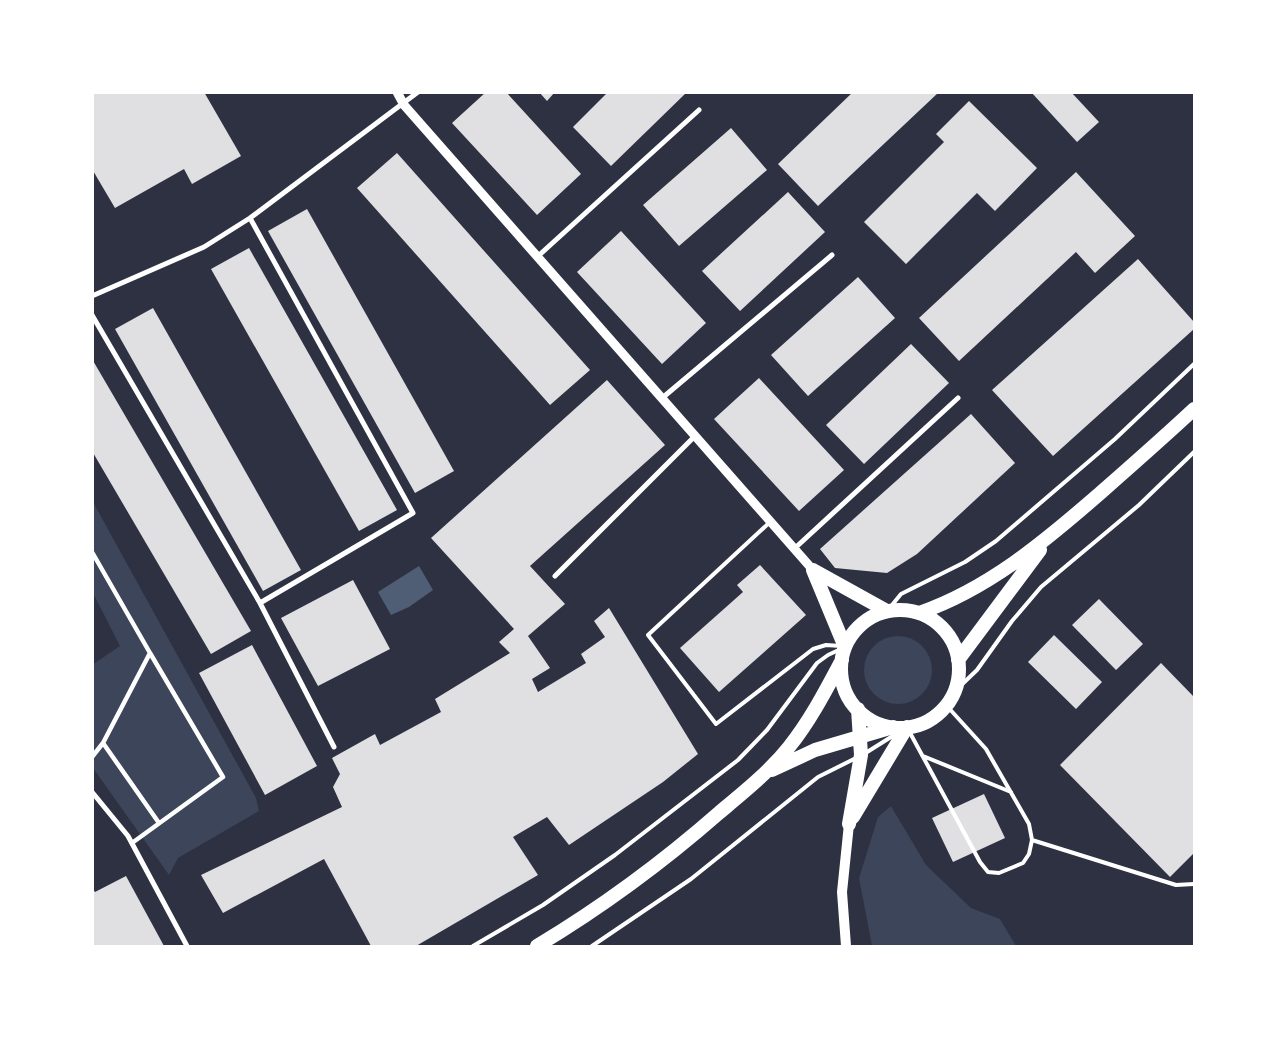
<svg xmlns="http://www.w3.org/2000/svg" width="1287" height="1039" font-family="Overpass,sans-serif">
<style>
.green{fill:#3c4559}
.water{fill:#4f5d75}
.building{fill:#e0e0e3}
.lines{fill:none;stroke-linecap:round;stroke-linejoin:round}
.service{stroke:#fff;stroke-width:4}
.pedestrian{stroke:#fff;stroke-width:4.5}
.minor{stroke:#fff;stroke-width:5}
.tertiary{stroke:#fff;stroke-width:9}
.secondary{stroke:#fff;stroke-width:10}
.trunk{stroke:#fff;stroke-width:14}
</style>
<rect width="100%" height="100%" fill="#2d3142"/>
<!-- green -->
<path class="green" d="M93,502L256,798L259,811L178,858L169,875L93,768L92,665L120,646L93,593Z
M864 670a34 34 0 1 1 68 0a34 34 0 1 1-68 0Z
M891,806L926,865L971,908L1000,919L1016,946H872L859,878L878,817Z"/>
<!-- water -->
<path class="water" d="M419,566L433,590L409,607L391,615L378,592Z"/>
<!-- building -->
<path class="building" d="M92,92H204L241,156L192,184L184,169L115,208L92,169Z
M486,92H506L581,174L537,215L452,123Z
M539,92H555L547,101Z
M608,92H687L611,166L573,127Z
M853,92H939L818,206L778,164Z
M1031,92H1071L1099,122L1077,142Z
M969,101L1037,168L995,211L977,193L906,264L864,222L944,142L936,134Z
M731,128L767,170L679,246L643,205Z
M397,153L590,370L550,405L357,188Z
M1076,172L1135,236L1095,273L1076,252L959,361L919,318Z
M788,192L825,232L740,311L702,271Z
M307,209L454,471L415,493L268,231Z
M621,231L706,323L662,364L577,272Z
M249,248L397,510L359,531L211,269Z
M1138,259L1194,322V329L1053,456L992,390Z
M858,277L895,318L808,396L771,355Z
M153,308L301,570L263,591L115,329Z
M911,344L949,383L864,464L826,425Z
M92,359L251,631L211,654L92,451Z
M759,378L844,470L799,511L714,419Z
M607,380L665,445L530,566L565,604L528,636L550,668L532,679L538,692L586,663L581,654L605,637L594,621L609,608L698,754L663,782L569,845L547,817L513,837L538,875L416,946H371L324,859L223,913L201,875L342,807L333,787L340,774L332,758L375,734L380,745L441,712L435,699L510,653L499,642L514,629L431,538Z
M971,414L1015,463L917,554L887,573L835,568L820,549Z
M760,565L806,615L719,692L680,648L743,592L737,585Z
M353,580L390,649L318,686L281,618Z
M1099,599L1143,644L1116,670L1072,625Z
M1054,635L1102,682L1076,709L1028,662Z
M252,645L317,766L265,795L199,673Z
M1161,663L1194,697V853L1170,877L1060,765Z
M984,794L1005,838L953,862L932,818Z
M126,876L164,946H92V888L95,892Z"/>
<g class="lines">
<!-- service -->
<path class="service" d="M770,522L648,635L716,724L813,649L826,645L841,646
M888,610L901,594L965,562L996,541L1115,439L1194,364
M954,692L977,670L1012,621L1041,587L1139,505L1194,452
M909,731L980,862L988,872L999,873L1023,863L1029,854L1032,840L1029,824L986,749L946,705
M864,754L899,732
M923,756L1011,792
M1032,840L1176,885L1194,884
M473,946L543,905L615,855L738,760L767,730L817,663L828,655L843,648
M592,946L691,879L818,777L856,758"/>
<!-- pedestrian -->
<path class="pedestrian" d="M92,552L150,653L103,743L92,757
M103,743L159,823
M132,843L223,777L150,653"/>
<!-- minor -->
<path class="minor" d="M250,218L413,513L260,603
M537,257L699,110
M92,296L204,247L250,218L418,92
M92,315L260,603L334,747
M661,399L832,255
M794,549L958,398
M555,576L695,436
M92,792L128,836L187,946"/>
<!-- tertiary -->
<path class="tertiary" d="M397,92L404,105L813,570"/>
<!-- secondary -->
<path class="secondary" d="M846,946L842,892L849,824"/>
<!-- trunk -->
<path class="trunk" d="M813,570L887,611
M813,570L845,647
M841 669a59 59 0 1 1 118 0a59 59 0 1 1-118 0Z
M919,613C988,589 1044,542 1098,495C1131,466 1163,438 1194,409
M958,660L1040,550
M772,770L815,750L893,727
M853,817L907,727
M849,824L861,755L858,709
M537,946C602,907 663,862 720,812C744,792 769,772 789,747C810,721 826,690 842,660"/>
</g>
<!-- border -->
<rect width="1287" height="1039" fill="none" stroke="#ffffff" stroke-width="188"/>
</svg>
